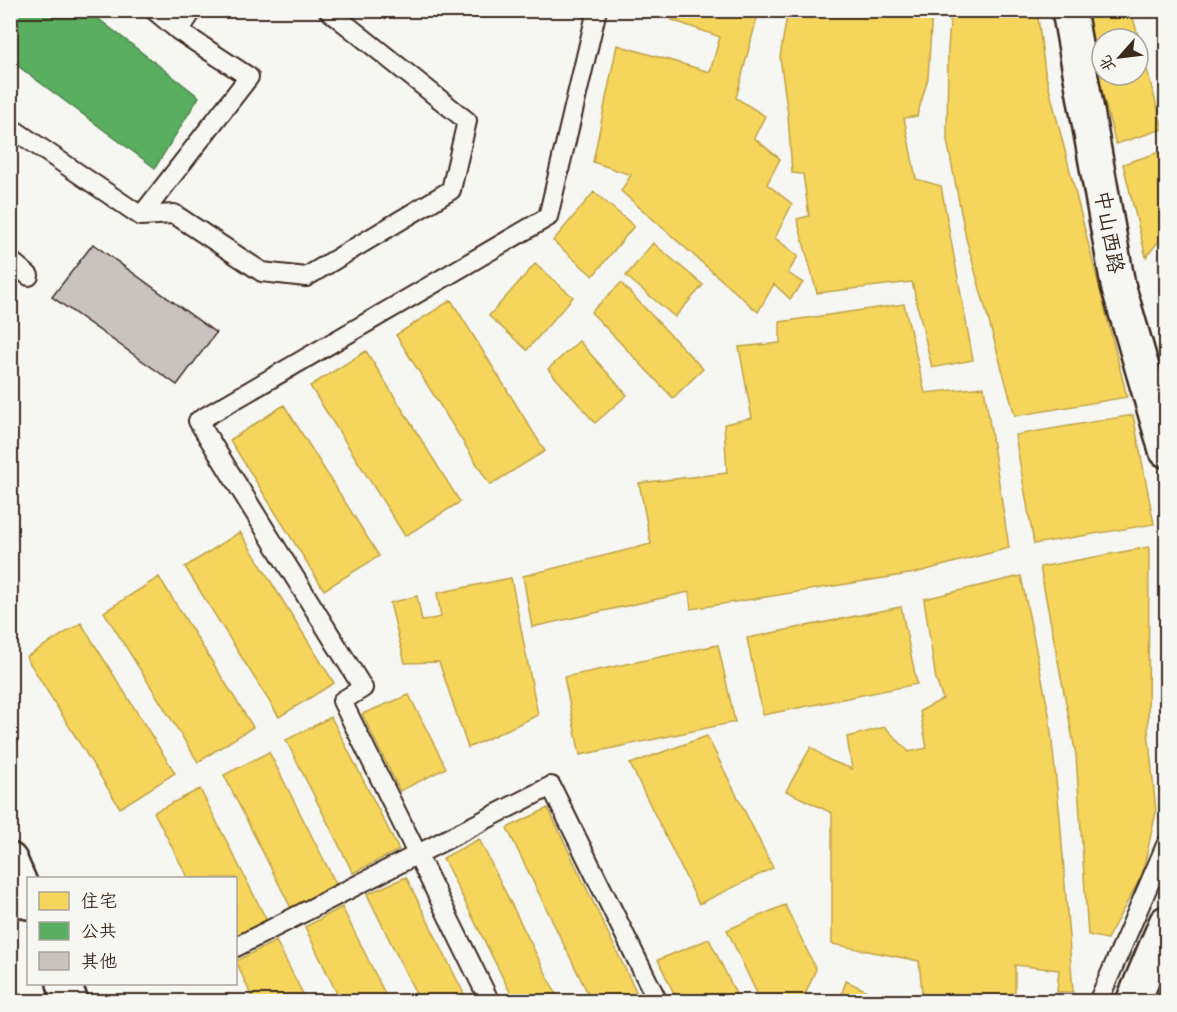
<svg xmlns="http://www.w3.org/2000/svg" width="1177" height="1012" font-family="'Architects Daughter','LXGW WenKai TC',sans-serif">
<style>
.homes{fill:#f6d55c;stroke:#bea249;stroke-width:1.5;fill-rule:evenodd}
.public{fill:#5aae61;stroke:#51864d;stroke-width:1.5}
.building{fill:#c8c3be;stroke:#3b2a1e;stroke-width:1.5}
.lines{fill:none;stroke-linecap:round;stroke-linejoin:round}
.service-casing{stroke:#3b2a1e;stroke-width:22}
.minor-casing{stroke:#3b2a1e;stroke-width:38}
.tertiary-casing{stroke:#3b2a1e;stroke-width:38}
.secondary-casing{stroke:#3b2a1e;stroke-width:38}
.service{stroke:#f6f6f2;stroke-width:18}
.minor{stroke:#f6f6f2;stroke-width:33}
.tertiary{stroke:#f6f6f2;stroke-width:33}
.secondary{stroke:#f6f6f2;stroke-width:33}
.labels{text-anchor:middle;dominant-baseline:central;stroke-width:6;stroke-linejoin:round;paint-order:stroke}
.street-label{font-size:21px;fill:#3b2a1e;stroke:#f6f6f2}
</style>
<rect width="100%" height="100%" fill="#f6f6f2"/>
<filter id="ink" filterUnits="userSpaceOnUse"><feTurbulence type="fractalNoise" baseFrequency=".0167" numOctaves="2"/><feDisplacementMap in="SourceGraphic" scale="12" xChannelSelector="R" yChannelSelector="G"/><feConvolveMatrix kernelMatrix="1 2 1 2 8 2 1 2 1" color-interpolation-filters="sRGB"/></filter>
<g filter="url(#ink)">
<!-- homes -->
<path class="homes" d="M674,10H759L736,98L765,116L754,138L780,159L767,184L792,204L775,238L798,256L788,273L803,283L790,299L774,284L758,312L621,191L631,175L593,162L617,45L710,72L720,37L672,20Z
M788,10H932L928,78L917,116L904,118L916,179L941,186L973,360L932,368L912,282L817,293L797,219L809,216L803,174L792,173L788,115L780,57Z
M951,10H1037L1045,72L1127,397L1015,416L966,238L947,140L948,49Z
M1105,10H1131L1163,129L1116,144L1081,15ZM1102,39H1138V75H1102Z
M1166,150V232L1146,257L1123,164Z
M594,192L634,226L593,276L553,241Z
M653,243L703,285L675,317L626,276Z
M535,264L573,297L527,350L489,316Z
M621,283L703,369L673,398L591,312Z
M451,300L545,451L490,485L396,335Z
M904,304L925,393L984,387L1009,548L915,573L691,609L689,592L532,627L523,576L651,544L639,483L727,473L724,424L752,418L739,347L780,343V322Z
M579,341L627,395L595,423L548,369Z
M366,351L460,502L405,536L310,386Z
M284,405L379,556L324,590L230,440Z
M1133,415L1154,524L1034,544L1015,435Z
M240,532L334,683L279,717L185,567Z
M1149,547L1148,730L1156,812L1142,875L1107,939L1088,935L1076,755L1040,567Z
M1021,576L1049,714L1060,818L1073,992H1057L1059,970L1015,965V1002H923L919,961L832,944V813L786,791L811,747L829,760L852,769L847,737L885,727L909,752L927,748L920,711L943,699L936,680L924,599Z
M159,577L253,727L198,762L104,612Z
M511,578L538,715L468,748L439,662L405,663L390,603L417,596L422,621L441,617L437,593Z
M901,607L917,684L763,715L747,638Z
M81,623L175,773L120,808L26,657Z
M718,645L735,722L580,755L564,677Z
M409,695L446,768L400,791L362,714Z
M331,717L399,850L353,873L286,740Z
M707,736L773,868L699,904L630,764Z
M269,752L336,884L291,908L224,775Z
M200,789L267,921L236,937V878H188L154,812Z
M548,808L641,1002H592L507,828Z
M479,839L560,1002H515L443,858Z
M406,877L468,1002H420L367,894Z
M785,905L816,969L802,1002H761L727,930Z
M342,907L389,1002H341L305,927Z
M709,939L740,1002H678L658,960Z
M276,941L305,998L296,1002H254L236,961Z
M846,981L890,1002H839Z"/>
<!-- public -->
<path class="public" d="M10,10H87L199,97L155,168L10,60Z"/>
<!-- building -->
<path class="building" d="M93,244L216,333L177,385L52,297Z"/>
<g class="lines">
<!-- service casing -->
<g class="service-casing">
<path id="service" d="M154,10L179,31L193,10
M10,127L141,216L174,214L262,272L306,277L451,190L467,121L328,10
M141,216L249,77L179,31
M10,260L29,276
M236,947L551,786L658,1002
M490,1002L342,701L363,688L198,421L548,217L597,10
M1098,1002L1166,845"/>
</g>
<!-- minor casing -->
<g class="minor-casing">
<path id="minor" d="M1069,10L1118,285L1166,450"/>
</g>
<!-- tertiary casing -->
<g class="tertiary-casing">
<path id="tertiary" d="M10,860L28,902
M64,984L71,1002"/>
</g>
<!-- secondary casing -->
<g class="secondary-casing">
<path id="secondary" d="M1133,1002L1166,923"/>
</g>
<!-- service -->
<use href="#service" class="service"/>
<!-- minor -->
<use href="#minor" class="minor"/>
<!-- tertiary -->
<use href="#tertiary" class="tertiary"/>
<!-- secondary -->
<use href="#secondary" class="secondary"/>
</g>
</g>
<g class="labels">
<!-- street labels -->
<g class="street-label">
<text transform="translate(1109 232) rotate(80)">中山西路</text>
</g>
</g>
<!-- margin -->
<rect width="1177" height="1012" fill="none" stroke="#f6f6f2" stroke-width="36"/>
<rect x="18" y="18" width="1141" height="976" fill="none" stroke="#3b2a1e" stroke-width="2" filter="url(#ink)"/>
<!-- legend -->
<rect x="27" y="877" width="210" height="108" fill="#f6f6f2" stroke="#aba49d" stroke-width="1.5"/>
<rect x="39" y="892" width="30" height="18" fill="#f6d55c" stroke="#aba49d" stroke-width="1.5"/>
<text x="81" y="907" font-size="18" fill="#3b2a1e">住宅</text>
<rect x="39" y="922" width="30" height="18" fill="#5aae61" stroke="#aba49d" stroke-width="1.5"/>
<text x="81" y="937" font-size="18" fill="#3b2a1e">公共</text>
<rect x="39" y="952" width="30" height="18" fill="#c8c3be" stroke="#aba49d" stroke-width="1.5"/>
<text x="81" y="967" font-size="18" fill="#3b2a1e">其他</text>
<!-- north arrow -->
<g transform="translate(1120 57) rotate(242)"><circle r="28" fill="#f6f6f2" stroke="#aba49d" stroke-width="1.5"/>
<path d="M0-4.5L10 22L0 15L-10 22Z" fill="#3b2a1e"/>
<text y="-9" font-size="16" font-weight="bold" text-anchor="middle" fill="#3b2a1e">北</text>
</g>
</svg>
